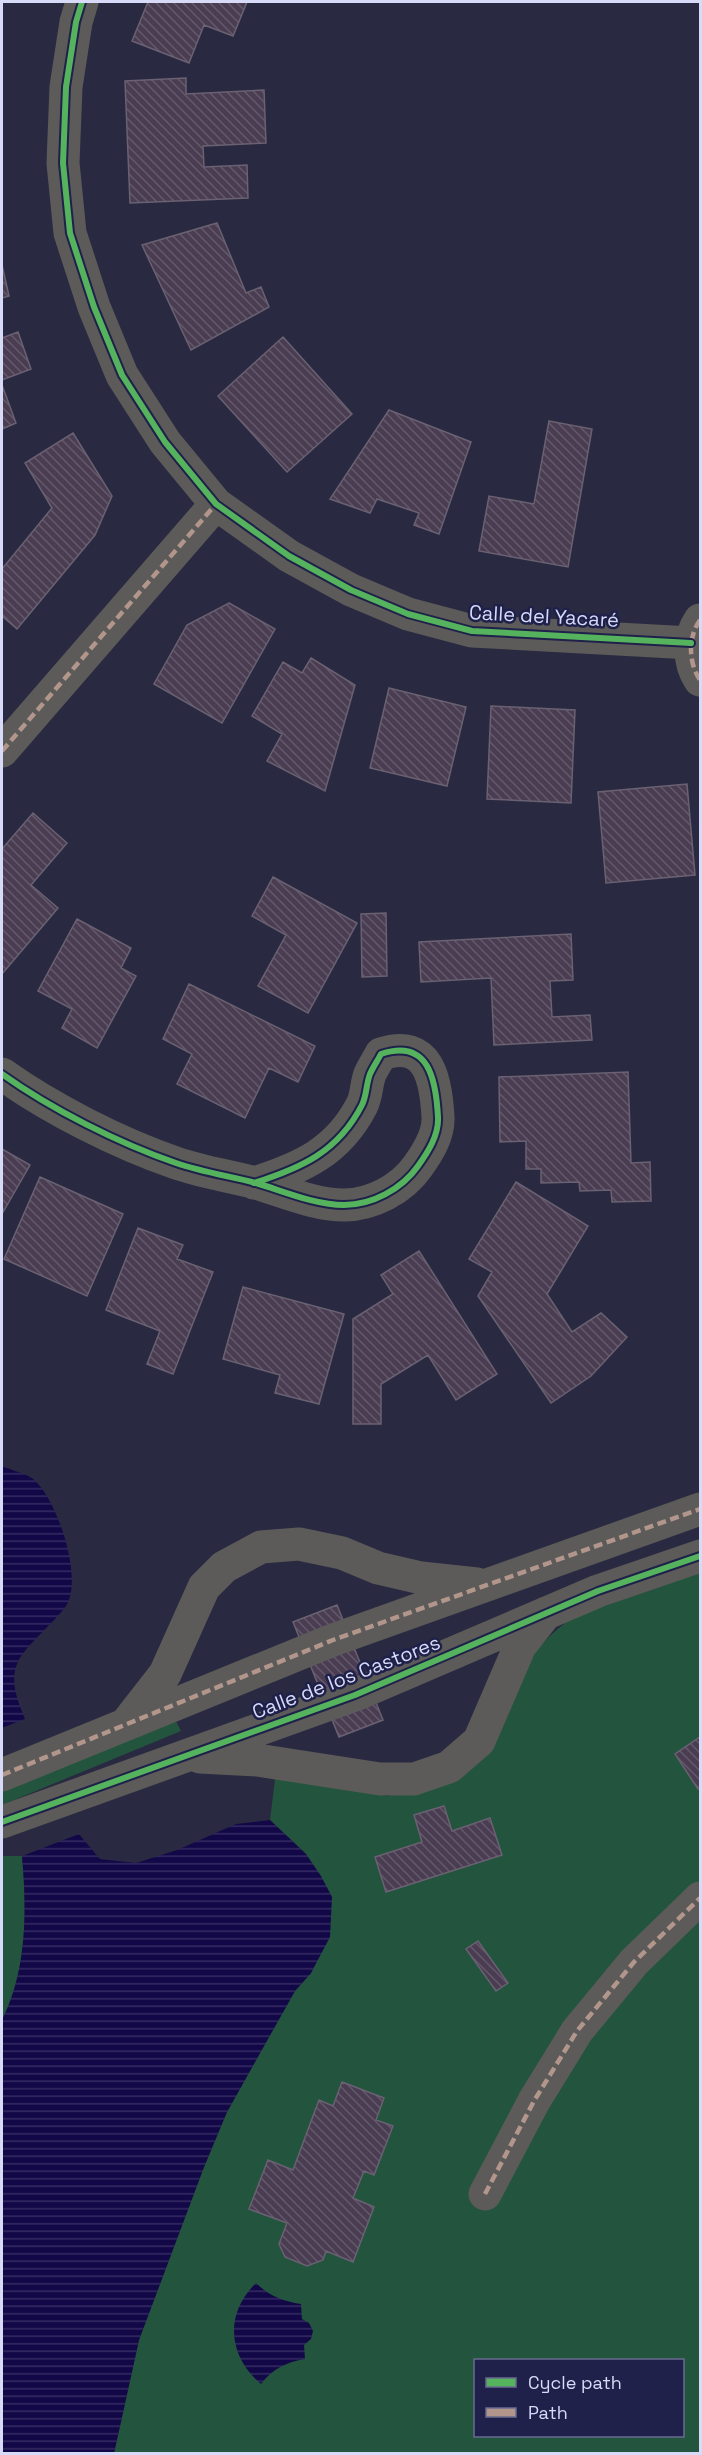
<svg xmlns="http://www.w3.org/2000/svg" width="702" height="2455" font-family="'Space Grotesk',sans-serif">
<style>
.grass{fill:#22543e;fill-rule:evenodd}
.water{fill:url(#water-rules)}
.building{fill:url(#building-back-hatch);stroke:#6a6172;stroke-width:1.5}
.lines{fill:none;stroke-linecap:round;stroke-linejoin:round}
.minor{stroke:#5c5b59;stroke-width:33}
.quiet{stroke:#b2968c;stroke-width:4.5;stroke-dasharray:9 4.5;stroke-linecap:butt}
.cycleway-casing{stroke:#1f214b;stroke-width:10}
.cycleway{stroke:#56b35d;stroke-width:6}
.labels{text-anchor:middle;dominant-baseline:central;stroke-width:5;stroke-linejoin:round;paint-order:stroke}
.street-label{font-size:20px;fill:#d7dbf7;stroke:#1f214b}
</style>
<defs>
<pattern id="water-rules" width="6" height="5" patternUnits="userSpaceOnUse" patternTransform="scale(1.5)"><rect width="6" height="5" fill="#130847"/><path d="M0 2.5h6" fill="none" stroke="#352b62"/></pattern>
<pattern id="building-back-hatch" width="6" height="6" patternUnits="userSpaceOnUse" patternTransform="scale(1.5)"><rect width="6" height="6" fill="#4a3d52"/><path d="M-1 5l2 2M0 0l6 6M5-1l2 2" fill="none" stroke="#63586c"/></pattern>
</defs>
<rect width="100%" height="100%" fill="#292a41"/>
<!-- grass -->
<path class="grass" d="M700,1571V2453L114,2454L139,2340L204,2167L227,2112L258,2056L295,1991L311,1973L332,1897L306,1854L270,1820L276,1771L387,1796L452,1781C481,1735 518,1661 560,1627C589,1603 663,1584 700,1571ZM476,2360H682V2436H476Z
M175,1719L181,1731L2,1805V1785Z
M2,1856H22C27,1910 27,1971 2,2020Z"/>
<!-- water -->
<path class="water" d="M2,1466C11,1470 24,1473 32,1478C57,1497 84,1579 66,1606C55,1622 24,1647 18,1662C9,1681 18,1701 25,1719L2,1728Z
M270,1820L306,1854L321,1876L332,1897L330,1937L311,1973L295,1991L227,2112L204,2167L139,2340L114,2453H2V2020C27,1971 27,1910 22,1856L79,1834L100,1859L136,1863L177,1850L236,1824Z
M256,2283C269,2296 283,2301 301,2304L302,2319L309,2323L313,2331L311,2339L304,2345L305,2359C287,2362 272,2369 261,2384C228,2356 224,2314 256,2283Z"/>
<!-- building -->
<path class="building" d="M148,2H247L233,36L204,25L189,63L132,41Z
M186,78V94L264,90L266,143L203,146L204,167L247,165L248,198L130,203L125,81Z
M217,223L246,293L261,287L269,307L191,350L142,245Z
M2,265L9,296L2,298Z
M18,332L31,369L2,380V338Z
M283,337L352,414L287,472L218,396Z
M2,385L16,423L2,429Z
M389,410L471,442L439,534L414,525L419,513L377,499L370,513L330,499Z
M549,421L592,429L568,567L479,551L489,496L534,504Z
M73,433L112,496L95,535L17,629L2,616V569L52,508L25,463Z
M229,603L275,629L222,723L154,684L187,625Z
M311,658L355,685L325,791L267,761L282,734L252,716L283,662L302,673Z
M389,688L466,707L447,786L370,768Z
M491,706L575,710L571,803L487,799Z
M687,784L695,875L606,883L598,792Z
M33,813L67,843L31,885L58,908L2,974V849Z
M273,877L357,923L308,1013L258,986L286,935L252,916Z
M386,913L387,976L362,977L361,914Z
M77,919L131,948L121,968L136,976L97,1048L62,1028L72,1009L38,991Z
M571,934L573,980L550,981L552,1017L590,1015L592,1040L494,1045L491,978L421,982L419,942Z
M189,984L315,1046L298,1082L269,1068L245,1118L177,1084L192,1054L163,1039Z
M628,1072L631,1163L650,1162L651,1201L612,1202L611,1190L580,1191L579,1182L541,1183V1169H526V1141L500,1142L499,1077Z
M2,1149L30,1165L2,1214Z
M40,1177L123,1214L87,1296L4,1259Z
M516,1182L588,1226L547,1294L572,1332L601,1313L627,1337L591,1376L551,1403L478,1296L492,1272L469,1259Z
M138,1228L183,1245L177,1259L213,1272L173,1374L147,1364L160,1331L106,1310Z
M419,1251L497,1374L456,1400L428,1355L381,1384V1424H353V1319L393,1294L381,1275Z
M243,1287L344,1314L319,1404L275,1393L280,1375L223,1359Z
M337,1605L383,1720L339,1737L293,1622Z
M700,1737V1787L698,1789L675,1754Z
M444,1806L452,1831L490,1818L502,1855L386,1892L375,1857L422,1842L414,1815Z
M478,1941L508,1983L496,1991L466,1949Z
M342,2082L384,2098L376,2120L393,2126L374,2175L364,2171L353,2198L374,2207L353,2262L326,2251L323,2260L307,2266L285,2257L279,2244L287,2223L249,2209L268,2160L293,2170L319,2100L333,2106Z"/>
<g class="lines">
<!-- minor -->
<path class="minor" d="M82,2L76,22L66,87L63,163L70,233L94,307L122,375L165,442L216,504L289,556L351,590L408,614L472,631L691,643
M700,620C688,637 688,662 700,680
M2,751L216,504
M2,1074C51,1109 118,1143 176,1163C202,1172 229,1176 256,1183C283,1191 315,1205 344,1205C372,1205 402,1189 418,1166C428,1152 439,1135 438,1117C436,1080 429,1038 381,1054C378,1060 373,1067 370,1074C366,1084 367,1095 362,1105C338,1152 301,1168 254,1183
M126,1724L165,1674L204,1587L224,1567L261,1547L299,1544L342,1553L378,1568L421,1578L477,1584
M200,1757L257,1760L380,1779H414L449,1767L479,1741L520,1646L546,1613
M2,1775L333,1640L700,1509
M2,1822L355,1695L598,1591L700,1556
M485,2194L534,2101L577,2031L634,1962L700,1898"/>
<!-- quiet -->
<path class="quiet" d="M700,620C688,637 688,662 700,680
M2,751L216,504
M2,1775L333,1640L700,1509
M485,2194L534,2101L577,2031L634,1962L700,1898"/>
<!-- cycleway casing -->
<g class="cycleway-casing">
<path id="cycleway" d="M82,2L76,22L66,87L63,163L70,233L94,307L122,375L165,442L216,504L289,556L351,590L408,614L472,631L691,643
M2,1074C51,1109 118,1143 176,1163C202,1172 229,1176 256,1183C283,1191 315,1205 344,1205C372,1205 402,1189 418,1166C428,1152 439,1135 438,1117C436,1080 429,1038 381,1054C378,1060 373,1067 370,1074C366,1084 367,1095 362,1105C338,1152 301,1168 254,1183
M2,1822L355,1695L598,1591L700,1556"/>
</g>
<!-- cycleway -->
<use href="#cycleway" class="cycleway"/>
</g>
<g class="labels">
<!-- street labels -->
<g class="street-label">
<text transform="translate(544 616) rotate(3)">Calle del Yacaré</text>
<text transform="translate(346 1677) rotate(-21)">Calle de los Castores</text>
</g>
</g>
<!-- border -->
<rect width="702" height="2455" fill="none" stroke="#d7dbf7" stroke-width="6"/>
<!-- legend -->
<rect x="474" y="2359" width="210" height="78" fill="#1f214b" stroke="#696b90" stroke-width="1.5"/>
<rect x="486" y="2378" width="30" height="9" fill="#56b35d" stroke="#696b90" stroke-width="1.5"/>
<text x="528" y="2389" font-size="18" fill="#d7dbf7">Cycle path</text>
<rect x="486" y="2408" width="30" height="9" fill="#b2968c" stroke="#696b90" stroke-width="1.5"/>
<text x="528" y="2419" font-size="18" fill="#d7dbf7">Path</text>
</svg>
